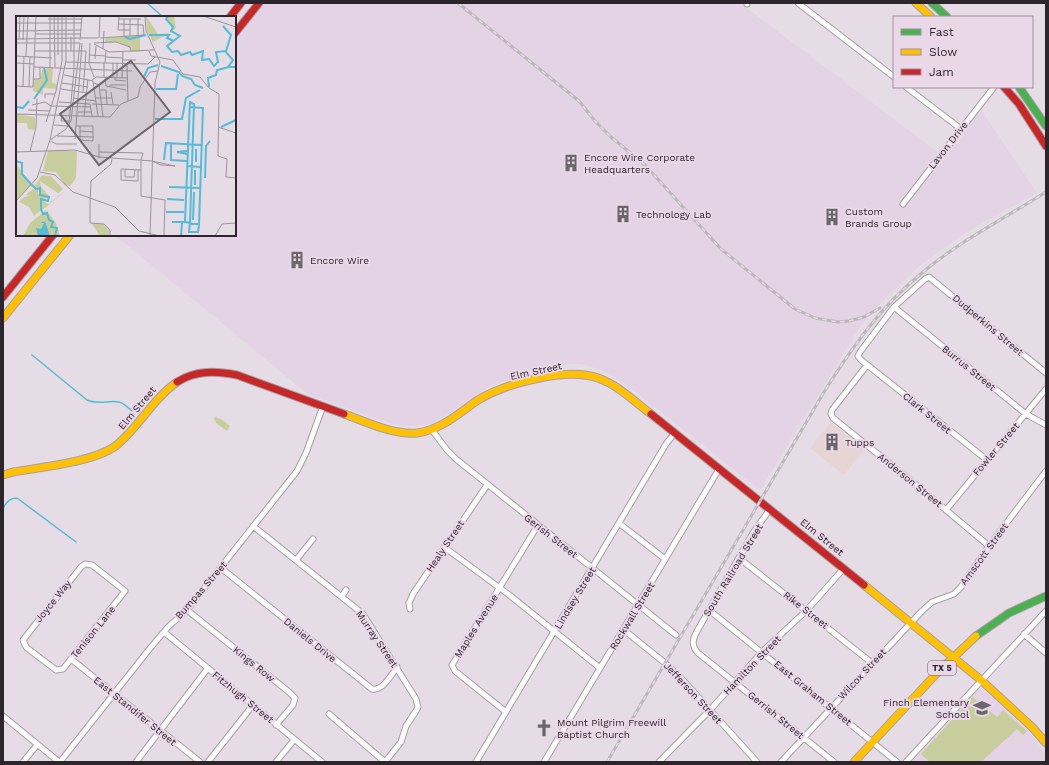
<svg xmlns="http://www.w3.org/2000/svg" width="1049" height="765" font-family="'Work Sans',sans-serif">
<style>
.commercial{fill:#e7d5d4}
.built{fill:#e4d3e4}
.green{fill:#c8cd9e}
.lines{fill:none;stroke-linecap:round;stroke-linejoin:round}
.stream{stroke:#55bbd6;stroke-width:1.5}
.street-casing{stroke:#a79fa7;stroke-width:7}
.fast-casing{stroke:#a79fa7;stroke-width:9}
.slow-casing{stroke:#a79fa7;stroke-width:9}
.jam-casing{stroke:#a79fa7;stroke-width:9}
.street{stroke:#fbfafb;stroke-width:5}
.fast{stroke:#4caf50;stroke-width:7}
.slow{stroke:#ffc107;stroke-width:7}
.jam{stroke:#c62828;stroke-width:7}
.rail-casing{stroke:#bbb8bb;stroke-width:3}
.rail{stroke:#ead8e9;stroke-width:1.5;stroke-dasharray:4.5;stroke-linecap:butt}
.labels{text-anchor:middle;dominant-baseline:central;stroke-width:4;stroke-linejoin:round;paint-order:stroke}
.shield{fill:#ead8e9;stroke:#655b65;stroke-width:1}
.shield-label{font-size:9px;font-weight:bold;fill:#2c262c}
.street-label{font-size:10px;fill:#2c262c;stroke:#ead8e9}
.poi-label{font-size:10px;fill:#2c262c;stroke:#ead8e9;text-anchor:start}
.inset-river{fill:none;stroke:#55bbd6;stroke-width:2}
.inset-road{fill:none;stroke:#9c939c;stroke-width:1}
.view{fill:#6d666d;fill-opacity:0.15;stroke:#6d666d;stroke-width:2}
.inset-edge{fill:none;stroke:#2c262c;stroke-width:2}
</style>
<rect width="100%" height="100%" fill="#e6dce6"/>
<!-- commercial -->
<path class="commercial" d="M831,422L865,449L844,475L810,448Z"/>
<!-- built -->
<path class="built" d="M266,3H740L944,157L981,110L1037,193L965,233L920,265L879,305L861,325L760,490L621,381L602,370L581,364H568L494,384L452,412L431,424L417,426H403L390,423L309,395L115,235H235V41Z
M980,687L1027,729L1046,754V762H911Z"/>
<!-- green -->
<path class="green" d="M215,417L221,419L230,426L227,431L216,423L214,419Z
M973,697L997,717L1003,710L1027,731L1023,735L1017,729L981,762H930L921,754Z"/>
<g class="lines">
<!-- stream -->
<path class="stream" d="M147,3L163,17
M32,355L87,400C98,405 108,400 119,402C124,403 128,408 132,411
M3,508C7,502 9,498 17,498L76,542"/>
<!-- street casing -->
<g class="street-casing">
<path id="street" d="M798,3L894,77
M747,4V3
M906,87L961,129
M903,204L994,87
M894,307L1026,414L1046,425
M867,365L832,410L831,414L833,418L909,479L989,546
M432,430L447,450L456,459L676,635
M987,460L861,360L858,356L860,352L894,307L925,279L929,277L1046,373
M770,509L753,533L696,633C692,641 692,646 698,653L834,762
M946,510L1046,389
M620,524L665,559
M253,526L363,614L416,699L418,707L416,711L406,726L401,742L385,762
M444,547L508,594L600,668
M739,558L872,663
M296,560L313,539
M85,564L92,565L125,591L63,669L56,670L27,648L25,645L23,640L81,567Z
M221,568L372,689C383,691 391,675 397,667
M342,596L346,590
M410,609L409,603L413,594L487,485
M187,610L289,692L295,698L293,705L276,725
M709,610L897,762
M624,630L665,663L681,678L757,762
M164,632L322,762
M1024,634L1046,653
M71,659L200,762
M506,712L455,671L452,665L538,525
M329,714L385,762
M3,716L59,762
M23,762L37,745
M60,762L147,652L168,627L187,610L297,471L306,453L323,406
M136,762L208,668
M208,762L253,705
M276,762L294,740
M476,762L666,444L674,434
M544,762L719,469
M659,762L710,710L762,652L806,611L844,568
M781,762L922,611L932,602L954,594L961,587L989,546L1046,471
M906,762L1046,611"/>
</g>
<!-- fast casing -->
<g class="fast-casing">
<path id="fast" d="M932,3L947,17
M1019,87L1046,126
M976,636L1009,613L1046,596"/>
</g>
<!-- slow casing -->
<g class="slow-casing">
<path id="slow" d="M916,3L931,17
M3,318L70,235
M344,414C367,422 392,435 417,433C441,430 459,413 478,400C506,383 567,367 598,378C618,385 635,402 651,414
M3,475L13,472C41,467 97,462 118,444C140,425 153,399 177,382
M864,585L981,680L1032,727L1046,743
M854,762L937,673L976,636"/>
</g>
<!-- jam casing -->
<g class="jam-casing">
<path id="jam" d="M230,17L241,3
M235,33L259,3
M1004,87L1019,104L1046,146
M3,297L53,235
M177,382C196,370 216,371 237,375L344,414
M651,414L864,585"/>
</g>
<!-- street -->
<use href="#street" class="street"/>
<!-- fast -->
<use href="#fast" class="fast"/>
<!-- slow -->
<use href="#slow" class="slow"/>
<!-- jam -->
<use href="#jam" class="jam"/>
<!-- rail casing -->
<g class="rail-casing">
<path id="rail" d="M458,3L579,101L595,121L611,137L645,165L721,249L795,309L815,318L838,322L849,321L864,317L880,308
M607,762L824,392C853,346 881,306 923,272C960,241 1005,218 1046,192"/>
</g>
<!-- rail -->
<use href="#rail" class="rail"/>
</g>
<!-- icons -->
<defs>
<g id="building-bare" transform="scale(1.38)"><path d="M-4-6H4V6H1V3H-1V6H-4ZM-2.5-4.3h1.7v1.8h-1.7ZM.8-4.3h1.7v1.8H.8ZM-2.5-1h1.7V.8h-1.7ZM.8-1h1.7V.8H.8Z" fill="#6d666d" stroke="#ead8e9" stroke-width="2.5" paint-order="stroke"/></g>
<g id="school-bare" transform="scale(1.38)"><path d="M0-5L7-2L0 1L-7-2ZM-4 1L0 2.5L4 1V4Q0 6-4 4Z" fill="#6d666d" stroke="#ead8e9" stroke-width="2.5" paint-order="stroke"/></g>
<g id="church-bare" transform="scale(1.38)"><path d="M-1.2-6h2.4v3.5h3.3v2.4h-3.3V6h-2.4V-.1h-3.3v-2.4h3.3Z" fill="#6d666d" stroke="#ead8e9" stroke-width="2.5" paint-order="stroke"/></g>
</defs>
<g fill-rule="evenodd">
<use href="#building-bare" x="571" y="163"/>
<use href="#building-bare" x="623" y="214"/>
<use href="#building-bare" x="832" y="217"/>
<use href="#building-bare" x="297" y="260"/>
<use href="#building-bare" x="832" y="442"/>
<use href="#school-bare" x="982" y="708"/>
<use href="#church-bare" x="544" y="728"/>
</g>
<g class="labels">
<!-- shield labels -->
<rect class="shield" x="928" y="661" width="28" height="14" rx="3"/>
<g class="shield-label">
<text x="942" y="668">TX 5</text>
</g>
<!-- street labels -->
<g class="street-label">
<text transform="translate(948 145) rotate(-52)">Lavon Drive</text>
<text transform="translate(988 325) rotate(40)">Dudperkins Street</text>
<text transform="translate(969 368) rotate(39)">Burrus Street</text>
<text transform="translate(536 371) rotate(-12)">Elm Street</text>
<text transform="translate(137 408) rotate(-50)">Elm Street</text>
<text transform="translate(927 413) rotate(39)">Clark Street</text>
<text transform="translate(996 449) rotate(-50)">Fowler Street</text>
<text transform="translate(910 480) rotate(39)">Anderson Street</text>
<text transform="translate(551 536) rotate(38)">Gerish Street</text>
<text transform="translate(822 537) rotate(39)">Elm Street</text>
<text transform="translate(445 546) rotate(-56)">Healy Street</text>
<text transform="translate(984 554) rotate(-54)">Amscott Street</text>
<text transform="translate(733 570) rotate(-59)">South Railroad Street</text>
<text transform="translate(201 590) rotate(-49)">Bumpas Street</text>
<text transform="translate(575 598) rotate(-59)">Lindsey Street</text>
<text transform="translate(53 601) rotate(-51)">Joyce Way</text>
<text transform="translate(806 610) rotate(38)">Rike Street</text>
<text transform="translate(632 616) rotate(-59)">Rockwall Street</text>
<text transform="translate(476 626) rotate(-58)">Maples Avenue</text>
<text transform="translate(93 632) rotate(-51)">Tenison Lane</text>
<text transform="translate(377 639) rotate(56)">Murray Street</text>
<text transform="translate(310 640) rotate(39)">Daniels Drive</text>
<text transform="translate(254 664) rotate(39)">Kings Row</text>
<text transform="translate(752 665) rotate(-46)">Hamilton Street</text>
<text transform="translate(862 674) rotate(-47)">Wilcox Street</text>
<text transform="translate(693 693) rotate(47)">Jefferson Street</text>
<text transform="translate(813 693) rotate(39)">East Graham Street</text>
<text transform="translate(243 697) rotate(39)">Fitzhugh Street</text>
<text transform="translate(135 711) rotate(39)">East Standifer Street</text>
<text transform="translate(776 715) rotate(39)">Gerrish Street</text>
</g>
<!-- poi labels -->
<g class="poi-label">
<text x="584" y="157">Encore Wire Corporate<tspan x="584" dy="12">Headquarters</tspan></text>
<text x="845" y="211">Custom<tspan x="845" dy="12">Brands Group</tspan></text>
<text x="636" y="214">Technology Lab</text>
<text x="310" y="260">Encore Wire</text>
<text x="845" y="442">Tupps</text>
<text x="969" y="702" text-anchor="end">Finch Elementary<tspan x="969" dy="12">School</tspan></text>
<text x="557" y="722">Mount Pilgrim Freewill<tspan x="557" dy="12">Baptist Church</tspan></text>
</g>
</g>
<!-- overview -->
<g transform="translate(16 16)">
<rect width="220" height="220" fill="#e6dce6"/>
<path d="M130,0L142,18L154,17L156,11L150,0H158L160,12L154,17L137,26L131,15ZM124,19V36H116L115,31L101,26H88L90,22ZM32,52H37L36,67L41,68L40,73L27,72V79L25,78L17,75L18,63L24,64L26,54ZM0,98L19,101V114L12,113L11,107H0ZM32,135H61L60,162L54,170L49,169L40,156L27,155ZM0,147L15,170L0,184ZM26,159L35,160L47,173L42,177L24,165L25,171L33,180L25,179L24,172L18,171ZM23,172L22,178L33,182L25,183V194L18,200L13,191L3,186L8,181L13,180L10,179L17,173ZM49,175L29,192L25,194L26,184L32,188ZM30,194L40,207L44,220H7L14,207ZM76,208H87L93,214V220H84Z" fill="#c8cd9e"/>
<path d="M29,205L34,220H30V216V220H22L20,212L25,213L28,207H24Z" fill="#55bbd6"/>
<path class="inset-river" d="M152,0L150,3L157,11L155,15L164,20L151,30L156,36L162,35L165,39L174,36L176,39L187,35L186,44L193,43L198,50L202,46L200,36L209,35L217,44L212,51H220M207,10L215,19L210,35M133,19H153L151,22L158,25M109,21L114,23L130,19M145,50L163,56L166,60L175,63L179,69L187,72M128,61L132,52L142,49M193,71L192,62L200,59L201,54L213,51M140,73H160L162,58M18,83L31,64L28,52M0,91L7,92L13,85M173,91L187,92M139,103H166L170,82L184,74M205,111L220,104M155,128V144L171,145M171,135L161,136L171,138M148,144L150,127L186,129M0,145L6,147V158L15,168L20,173L24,172V179L33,181L32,185L25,183V193L27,198L31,197L33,204L37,206L35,211L41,212L39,220M180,146V133M171,150L185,151M189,162L190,130L194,125M179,169V154M153,171L184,172M151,183L168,184M150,196H168M177,204L178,176M156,206H169M183,209L182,216H173L174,207L178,88L174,86L169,205L170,206L174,207L176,208H183M183,209L187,91M165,220L166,207"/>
<path class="inset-road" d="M38,0L39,51M103,0L102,14H114M129,0L130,15L144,46L139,67L134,219M187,0L220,11M32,3H66M103,3H125M122,3V19M0,7H66M0,15L65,14M20,18H65M108,20V3M114,20V3M55,21V35M64,22H82M83,22L84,0M84,22L128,19L127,9L103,8M0,23L64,22M3,24L4,0M7,24L8,0M64,24L66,0M0,27H64M74,27L73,47L78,61M78,27L100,26L114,31L115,36M78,28L93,36L138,34M87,33L88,15M19,35H70L67,76M133,35L135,40L157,44L167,58L184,61L193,72L203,78L202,140L211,143L210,161L220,162M42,39V0M74,39L90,40M0,40L19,41M10,40L12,0M19,41L36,42M90,41L107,42M79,43L80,30M106,44H120M50,46L132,48L139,41M0,47L18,48M89,47L90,35M111,48L112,85M18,51L116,55M34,51V0M48,59L77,65L82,100M88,61V47M89,61L90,70L110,74M97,61V47M99,61V64L110,65M101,61V47M106,61L107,36M17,63H24V51M76,64L80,61L111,62M46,67L72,71M78,67L83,69L87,101M0,70L17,71L20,0M7,71L8,40M13,71L14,40M93,71L94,69H110M45,73L71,77M84,74H90L91,88M95,76L97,88M29,82V78H39M57,82L80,85M80,82H96M43,86L74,88L76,100M76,88L103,89M16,89L29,86L35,90L75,91M12,94L34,95M62,96H76M0,98L94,101L105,88L122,81L124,71L134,56L142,55M46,99L45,105H53M68,100L72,63M30,106L40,75L46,45V0M53,107L58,54V0M38,109L51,110M60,110H77V125L64,124V110M202,111L220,117M64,115L77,116M41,120L78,121M59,123L66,27M34,124L50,44V0M35,125L40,128H61M0,136L59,134L83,141L136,145M14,136L20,111L21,83M83,136L127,137L125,144M83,142V128M125,145V180L149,184L148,220M136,145L145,149L159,150L136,145M109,153V161H118L119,153M122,154V165L105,164V153L125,154M24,156L39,159L57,176L99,191L123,215L144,220M0,185L21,162L34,124L50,113L55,105L64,27M94,220V214L88,208L74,207V188L75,165L95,148L96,143M199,220L206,208L220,207"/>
<path class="view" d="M115,45L154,96L83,149L44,98Z"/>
<rect width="220" height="220" class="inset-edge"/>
</g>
<!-- border -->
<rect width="1049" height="765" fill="none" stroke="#2c262c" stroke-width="8"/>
<!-- legend -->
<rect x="893" y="16" width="140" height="72" fill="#ead8e9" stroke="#9e919d"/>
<rect x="901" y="29" width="20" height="6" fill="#4caf50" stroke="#9e919d"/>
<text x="929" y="36" font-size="12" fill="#2c262c">Fast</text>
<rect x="901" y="49" width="20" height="6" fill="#ffc107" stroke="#9e919d"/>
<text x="929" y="56" font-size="12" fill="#2c262c">Slow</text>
<rect x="901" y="69" width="20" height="6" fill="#c62828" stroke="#9e919d"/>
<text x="929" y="76" font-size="12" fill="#2c262c">Jam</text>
</svg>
